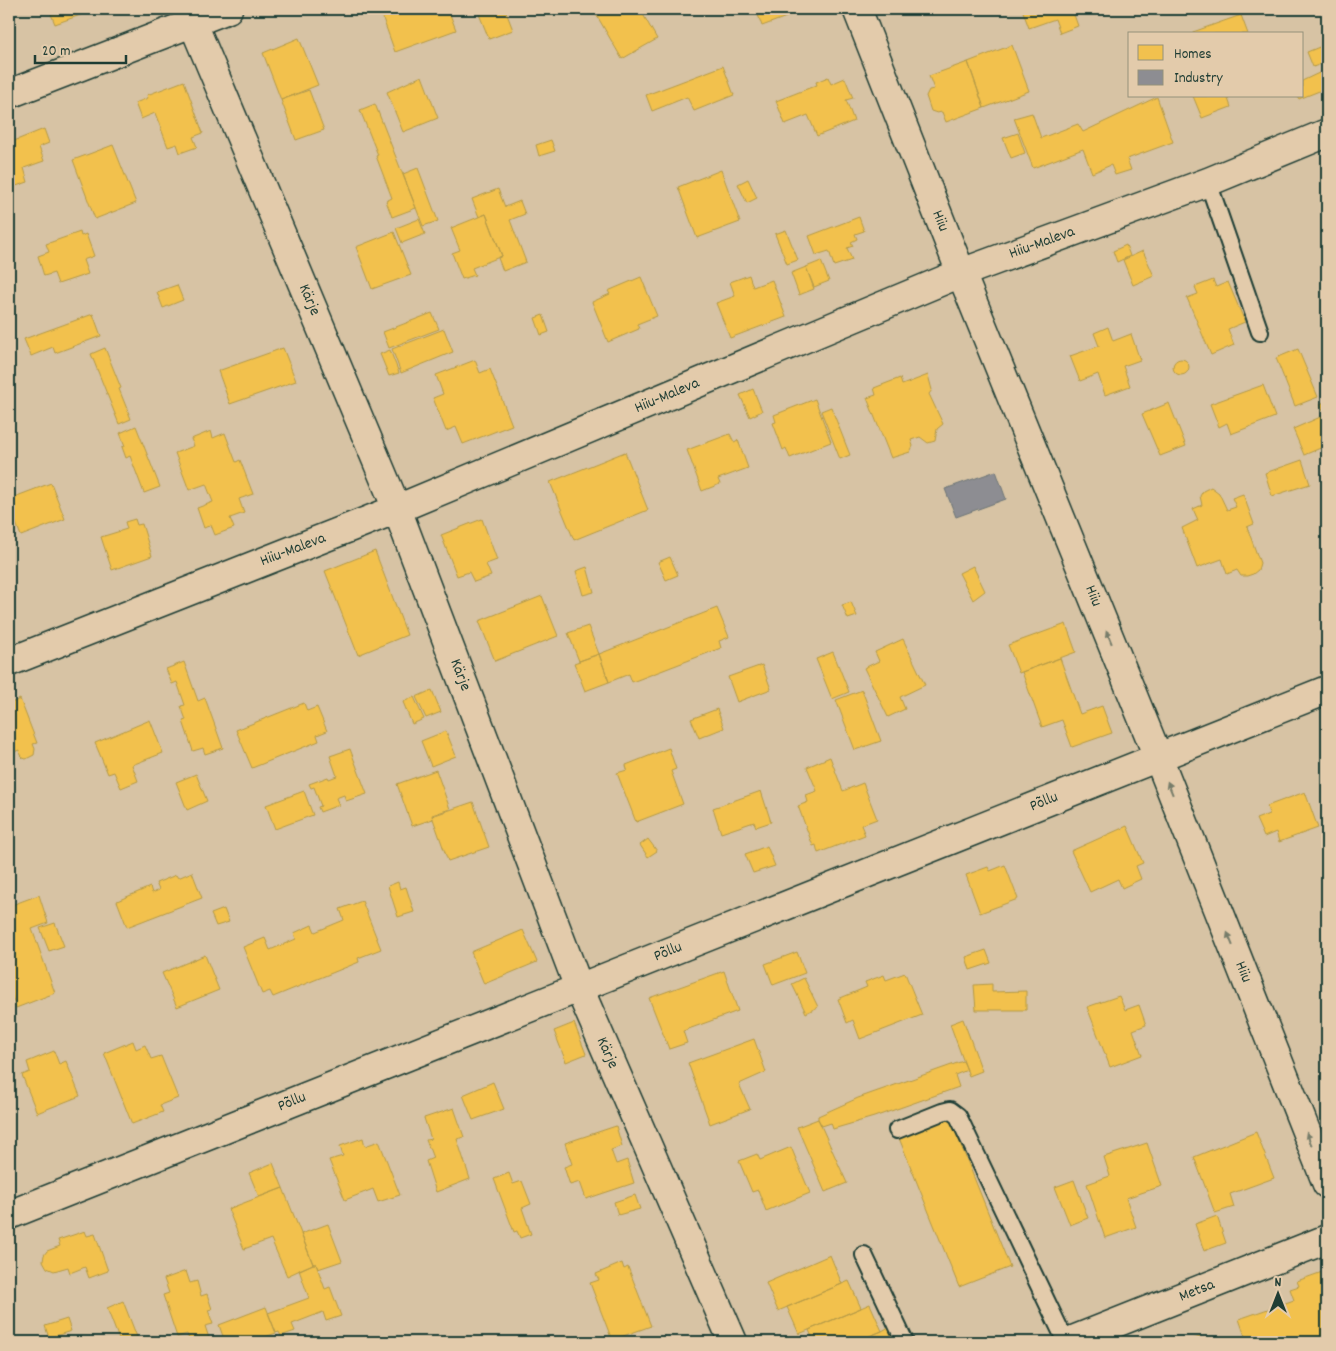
<svg xmlns="http://www.w3.org/2000/svg" width="1336" height="1351" font-family="Dekko,sans-serif">
<style>
.homes{fill:#f2c14e;stroke:#b39946}
.industry{fill:#8d8d92;stroke:#6c7576}
.lines{fill:none;stroke-linecap:round;stroke-linejoin:round}
.service-casing{stroke:#1f3d34;stroke-width:20}
.minor-casing{stroke:#1f3d34;stroke-width:31}
.tertiary-casing{stroke:#1f3d34;stroke-width:31}
.service{stroke:#e3cbab;stroke-width:16}
.minor{stroke:#e3cbab;stroke-width:28}
.tertiary{stroke:#e3cbab;stroke-width:28}
.oneway{fill:#777d6a}
.labels{text-anchor:middle;dominant-baseline:central;stroke-width:5;stroke-linejoin:round;paint-order:stroke}
.street-label{font-size:16px;fill:#1f3d34;stroke:#e3cbab}
</style>
<rect width="100%" height="100%" fill="#d7c3a4"/>
<filter id="ink" filterUnits="userSpaceOnUse"><feTurbulence type="fractalNoise" baseFrequency=".02" numOctaves="2"/><feDisplacementMap in="SourceGraphic" scale="10" xChannelSelector="R" yChannelSelector="G"/><feConvolveMatrix kernelMatrix="1 2 1 2 8 2 1 2 1" color-interpolation-filters="sRGB"/></filter>
<g filter="url(#ink)">
<!-- homes -->
<path class="homes" d="M49,9H84L86,13L55,24Z
M393,9H448L456,30L395,52L381,13Z
M477,9H505L513,30L489,39Z
M593,9H640L657,39L622,59Z
M756,9H799L800,12L762,26Z
M1022,9H1072L1078,26L1060,33L1055,19L1029,28Z
M1241,15L1248,34H1194L1193,32Z
M299,38L318,85L281,100L263,53Z
M1327,44V62L1313,67L1307,52Z
M1012,45L1029,91L984,108L968,62Z
M968,62L984,108L946,122L942,112L937,113L931,111L926,96L929,90L934,89L929,76Z
M723,66L734,95L694,111L687,97L652,111L646,95Z
M1321,72L1327,88L1299,99L1297,96H1302V81Z
M422,76L438,118L403,132L387,92Z
M828,77L831,84L845,78L853,98L846,100L854,121L817,136L808,115L785,124L776,101L817,85L816,82Z
M184,81L203,133L193,137L197,147L180,153L177,144L168,147L155,113L141,119L135,103L148,98L147,95Z
M309,90L324,130L296,140L281,100Z
M1193,96H1227L1231,107L1202,118Z
M1157,97L1173,142L1127,159L1131,170L1115,175L1111,165L1092,173L1083,149L1033,168L1014,118L1032,113L1041,138L1078,124L1083,132Z
M375,104L416,208L392,217L386,201L392,198L376,156L378,155L360,110Z
M44,129L49,143L39,147L44,161L24,168L28,182L13,187L9,175V143Z
M1018,133L1025,153L1011,158L1003,138Z
M551,140L555,151L539,156L536,145Z
M113,145L136,203L95,219L73,160Z
M418,168L438,221L423,226L403,174Z
M721,170L740,222L697,238L678,187Z
M748,179L757,198L747,203L738,184Z
M498,189L505,207L520,201L525,214L510,220L526,262L503,271L498,258L502,256L486,214L479,217L472,199Z
M486,214L502,256L472,268L475,275L462,279L452,253L460,250L451,228Z
M859,217L864,231L855,234L857,239L851,242L853,246L847,248L852,260L834,266L829,251L816,255L809,236Z
M419,219L425,234L402,243L396,228Z
M786,230L798,260L787,264L775,234Z
M80,232L81,236L86,234L94,256L83,260L88,274L58,284L54,273L44,276L38,256L49,252L46,244Z
M394,232L411,275L372,289L356,247Z
M1126,245L1130,256L1117,262L1113,251Z
M1143,251L1154,276L1133,285L1123,260Z
M821,261L829,281L814,287L806,267Z
M806,267L814,289L799,295L791,273Z
M749,275L753,287L772,280L786,317L730,338L716,303L735,296L730,282Z
M641,277L657,316L637,324L639,329L608,342L592,302L610,294L608,291Z
M1213,280L1216,287L1228,282L1245,322L1228,329L1234,345L1211,355L1187,298L1198,294L1195,287Z
M177,285L183,300L163,308L157,292Z
M432,313L439,329L389,348L383,332Z
M93,314L101,336L55,353L53,347L31,356L24,339Z
M543,315L549,332L541,335L535,318Z
M1108,327L1113,341L1131,334L1140,360L1123,366L1130,386L1105,395L1098,374L1080,381L1070,356L1099,346L1094,333Z
M444,329L453,352L401,373L392,349Z
M105,348L121,388L119,389L131,419L119,424L91,354Z
M283,348L296,381L230,404L218,371Z
M1298,349L1318,397L1295,406L1276,358Z
M390,350L399,373L389,376L380,354Z
M1173 367a8 8 0 1 1 16 0a8 8 0 1 1-16 0Z
M475,360L480,373L490,369L512,425L463,444L456,427L446,431L433,398L443,394L436,375Z
M928,375L932,390L929,394L943,424L937,429L935,441L928,443L920,437L911,440L913,446L910,452L891,458L867,398L876,395L874,388L900,378L902,385Z
M1263,385L1275,417L1231,434L1227,423L1219,427L1210,404Z
M753,389L762,411L750,417L740,395Z
M815,399L831,442L790,458L786,448L783,450L773,423L776,422L774,415Z
M1327,401V433L1324,435L1325,438L1320,440L1323,447L1304,455L1293,429L1325,415L1320,404Z
M1169,403L1186,446L1160,456L1142,414Z
M831,407L850,455L840,459L821,411Z
M136,426L160,487L144,493L130,456L126,458L122,447L125,446L120,433Z
M211,431L213,438L225,433L236,462L240,460L253,494L239,499L244,513L230,518L234,528L215,535L211,525L204,528L197,508L213,502L206,484L189,490L175,453L194,446L191,439Z
M730,434L734,442L738,440L748,468L718,479L720,484L702,491L687,450Z
M625,452L648,510L574,540L550,482Z
M1302,460L1310,484L1272,496L1265,473Z
M51,483L65,519L21,536L14,518L9,520V499Z
M1211,487L1219,493L1227,510L1236,507L1232,498L1243,494L1254,524L1247,527L1260,563L1258,570L1253,574L1247,576H1241L1237,570L1227,574L1222,559L1197,568L1182,528L1198,520L1193,509L1202,505L1200,496L1203,491Z
M135,519L137,525L142,524L152,556L112,570L101,537L127,529L125,522Z
M482,519L497,560L486,564L491,576L474,582L469,572L457,576L441,535Z
M375,551L407,635L358,655L325,571Z
M670,557L678,575L666,580L658,562Z
M973,566L985,591L973,600L959,573Z
M587,567L594,592L583,595L576,571Z
M542,596L558,636L495,661L479,621Z
M851,602L857,616L848,619L842,605Z
M717,608L729,637L719,641L721,648L632,682L629,674L609,682L599,654Z
M1066,624L1076,652L1019,673L1008,645Z
M588,626L599,654L579,661L568,633Z
M903,639L925,685L900,697L905,709L888,717L864,668L879,661L875,652Z
M833,652L849,692L832,699L816,659Z
M599,654L609,682L585,691L574,663Z
M1060,658L1080,714L1102,706L1112,733L1072,747L1062,720L1042,727L1022,672Z
M184,662L198,701L205,698L223,748L205,754L203,748L193,751L183,721L186,720L181,706L185,705L177,682L172,684L166,669Z
M762,665L771,689L737,702L728,677Z
M432,690L441,712L426,718L416,697Z
M862,690L881,741L855,750L836,700Z
M414,697L424,719L412,724L403,702Z
M20,699L37,743L33,744L35,749L34,755L26,759L23,758L20,755L19,750L9,754V704Z
M304,703L307,711L317,707L327,731L317,735L319,741L252,768L236,730Z
M717,709L724,728L699,738L691,719Z
M150,720L163,753L132,765L138,781L121,788L114,772L108,774L95,743Z
M446,731L456,756L431,766L421,741Z
M669,748L676,769L671,771L683,804L636,822L617,773L627,770L626,765Z
M350,749L367,794L346,801L344,795L336,798L339,805L320,812L318,807L321,806L314,787L311,788L309,784L328,777L329,779L337,776L330,756Z
M830,757L843,791L863,783L877,819L861,825L865,835L818,853L816,845L813,846L798,806L808,802L806,795L817,791L807,767Z
M436,770L450,809L432,815L433,819L412,826L397,784Z
M196,774L207,801L187,810L176,782Z
M304,791L313,815L275,829L266,805Z
M761,791L771,822L756,827L754,822L721,833L713,808Z
M1305,792L1318,828L1279,842L1276,832L1264,837L1256,819L1269,814L1267,806Z
M473,802L489,847L448,861L432,816Z
M1127,826L1143,863L1136,866L1141,879L1122,888L1118,879L1090,892L1071,851Z
M648,839L657,851L648,857L640,845Z
M767,846L775,866L753,873L745,854Z
M1005,865L1018,899L980,913L966,875L988,867L990,871Z
M192,872L202,898L127,927L117,901L150,887L152,893L159,890L156,883L176,875L178,878Z
M398,882L400,889L406,887L414,912L398,917L388,886Z
M39,895L48,923L32,929L55,993L16,1008L9,988V906Z
M362,901L381,949L358,958L359,962L273,997L270,991L262,994L243,947L265,938L270,950L296,939L294,933L312,925L315,932L344,920L340,909Z
M224,909L229,922L216,926L211,914Z
M55,923L64,946L49,951L40,928Z
M523,930L537,962L484,984L471,952Z
M986,950L991,963L970,970L966,957Z
M797,952L805,973L773,985L765,964Z
M205,955L219,990L177,1007L162,973Z
M724,971L738,1011L683,1031L687,1043L669,1049L649,998Z
M905,973L922,1015L860,1039L853,1020L847,1023L838,999L867,987L865,982L884,975L886,980Z
M804,978L818,1007L806,1013L792,984Z
M992,984V992L1026,991V1010H976L974,985Z
M1119,996L1125,1010L1139,1005L1146,1025L1133,1030L1142,1055L1110,1067L1087,1007Z
M1327,1015V1032L1322,1016Z
M963,1019L982,1071L969,1076L950,1024Z
M574,1023L586,1054L566,1062L554,1031Z
M754,1039L766,1072L739,1084L750,1109L710,1124L688,1063Z
M133,1041L136,1049L145,1045L151,1059L161,1056L178,1098L160,1105L163,1112L132,1124L104,1053Z
M54,1051L59,1064L66,1061L80,1096L37,1113L22,1075L30,1072L27,1062Z
M963,1061L967,1070L955,1075L959,1087L874,1117L833,1129L831,1123L822,1126L818,1119V1116L858,1098Z
M493,1082L504,1109L473,1120L463,1095Z
M454,1108L464,1137L457,1139L470,1179L436,1192L426,1161L433,1158L426,1140L431,1139L424,1118Z
M950,1118L1010,1267L959,1287L899,1138Z
M818,1119L847,1183L825,1192L797,1127Z
M616,1126L622,1146L611,1150L616,1164L627,1160L634,1183L586,1199L580,1182L570,1185L564,1167L572,1164L565,1143Z
M1256,1132L1274,1178L1230,1194L1234,1207L1215,1213L1194,1157Z
M9,1137L14,1149L9,1151Z
M363,1138L365,1146L379,1141L400,1195L378,1202L373,1189L345,1200L329,1160L343,1156L340,1146Z
M1147,1143L1162,1186L1126,1198L1136,1227L1105,1238L1087,1184L1110,1176L1104,1157Z
M791,1147L810,1193L766,1211L758,1190L752,1192L739,1161L757,1154L760,1160Z
M273,1163L283,1188L259,1197L249,1173Z
M509,1173L513,1184L522,1181L531,1204L522,1208L531,1234L520,1238L517,1231L514,1232L494,1179Z
M1074,1180L1088,1218L1070,1225L1055,1187Z
M283,1188L313,1264L287,1276L271,1239L244,1249L228,1209Z
M635,1195L640,1209L618,1215L614,1202Z
M1217,1216L1226,1243L1204,1251L1195,1224Z
M328,1224L342,1261L318,1269L316,1264H313L301,1234Z
M85,1231L87,1236L95,1234L108,1271L89,1278L85,1267L70,1273L68,1267L54,1271L47,1268L43,1261L44,1255L47,1251L60,1246L58,1240Z
M830,1255L842,1284L778,1311L766,1283Z
M622,1263L624,1269L628,1267L651,1326L612,1340L590,1283L599,1280L596,1274Z
M313,1264H316L325,1289L330,1287L341,1316L326,1321L323,1312L292,1324L295,1331L281,1336L279,1332L276,1333L268,1313L309,1298L299,1270Z
M186,1271L190,1283L197,1281L201,1296L207,1294L212,1309L208,1310L213,1324L205,1326L209,1338L197,1342H190L187,1334L177,1337L163,1295L169,1293L164,1279Z
M1325,1271L1327,1278V1342H1247L1239,1319L1294,1300L1290,1289L1299,1286L1297,1281Z
M849,1281L861,1308L799,1334L787,1307Z
M123,1301L139,1342H120L107,1308Z
M870,1304L882,1331L855,1342H814L809,1330Z
M266,1307L276,1333L251,1342H225L219,1325Z
M67,1319L71,1331L49,1338L45,1326Z
M889,1327L896,1342H855L882,1331Z
M1200,1337L1202,1342H1186Z"/>
<!-- industry -->
<path class="industry" d="M996,471L1006,499L956,517L945,489Z"/>
<g class="lines">
<!-- service casing -->
<g class="service-casing">
<path id="service" d="M1208,182L1260,332
M897,1130L942,1112L950,1110L958,1116L1066,1342
M864,1255L905,1342"/>
</g>
<!-- minor casing -->
<g class="minor-casing">
<path id="minor" d="M187,9L397,509L579,988L733,1342
M9,94L228,9
M9,662L397,509L961,273L1208,182L1327,133
M9,1215L1327,690
M1068,1342L1327,1239"/>
</g>
<!-- tertiary casing -->
<g class="tertiary-casing">
<path id="tertiary" d="M857,9L961,273L1158,757L1327,1184"/>
</g>
<!-- service -->
<use href="#service" class="service"/>
<!-- minor -->
<use href="#minor" class="minor"/>
<!-- tertiary -->
<use href="#tertiary" class="tertiary"/>
</g>
<!-- one-way arrows -->
<defs><path id="oneway-solid" d="M-6-.8H1V-3.2L6.5 0L1 3.2V.8H-6Z" transform="scale(1.25)"/></defs>
<g class="oneway">
<use href="#oneway-solid" transform="translate(1109 637) rotate(-112)"/>
<use href="#oneway-solid" transform="translate(1170 788) rotate(-112)"/>
<use href="#oneway-solid" transform="translate(1230 939) rotate(-112)"/>
<use href="#oneway-solid" transform="translate(1309 1139) rotate(-112)"/>
</g>
</g>
<g class="labels">
<!-- street labels -->
<g class="street-label">
<text transform="translate(940 221) rotate(68)">Hiiu</text>
<text transform="translate(1042 243) rotate(-20)">Hiiu-Maleva</text>
<text transform="translate(309 300) rotate(67)">Kärje</text>
<text transform="translate(667 396) rotate(-23)">Hiiu-Maleva</text>
<text transform="translate(293 550) rotate(-21)">Hiiu-Maleva</text>
<text transform="translate(1093 596) rotate(68)">Hiiu</text>
<text transform="translate(460 675) rotate(69)">Kärje</text>
<text transform="translate(1044 802) rotate(-22)">Põllu</text>
<text transform="translate(668 952) rotate(-22)">Põllu</text>
<text transform="translate(1243 972) rotate(68)">Hiiu</text>
<text transform="translate(607 1053) rotate(66)">Kärje</text>
<text transform="translate(292 1102) rotate(-22)">Põllu</text>
<text transform="translate(1197 1291) rotate(-22)">Metsa</text>
</g>
</g>
<!-- margin -->
<rect width="1336" height="1351" fill="none" stroke="#e3cbab" stroke-width="30"/>
<rect x="15" y="15" width="1306" height="1321" fill="none" stroke="#1f3d34" stroke-width="2" filter="url(#ink)"/>
<!-- legend -->
<rect x="1128" y="32" width="175" height="65" fill="#e3cbab" stroke="#95927b"/>
<rect x="1138" y="45" width="25" height="15" fill="#f2c14e" stroke="#95927b"/>
<text x="1174" y="58" font-size="15" fill="#1f3d34">Homes</text>
<rect x="1138" y="70" width="25" height="15" fill="#8d8d92" stroke="#95927b"/>
<text x="1174" y="82" font-size="15" fill="#1f3d34">Industry</text>
<!-- north arrow -->
<g transform="translate(1278 1294)" stroke="#e3cbab" stroke-width="4" paint-order="stroke">
<path d="M0-4L9 19L0 12L-9 19Z" fill="#1f3d34"/>
<text y="-8" font-size="14" font-weight="bold" text-anchor="middle" fill="#1f3d34">N</text>
</g>
<!-- scale -->
<path d="M35 55v8h91v-8" fill="none" stroke="#1f3d34" stroke-width="2.5"/>
<text x="42" y="55" font-size="15" fill="#1f3d34" stroke="#e3cbab" stroke-width="4" paint-order="stroke">20 m</text>
</svg>
